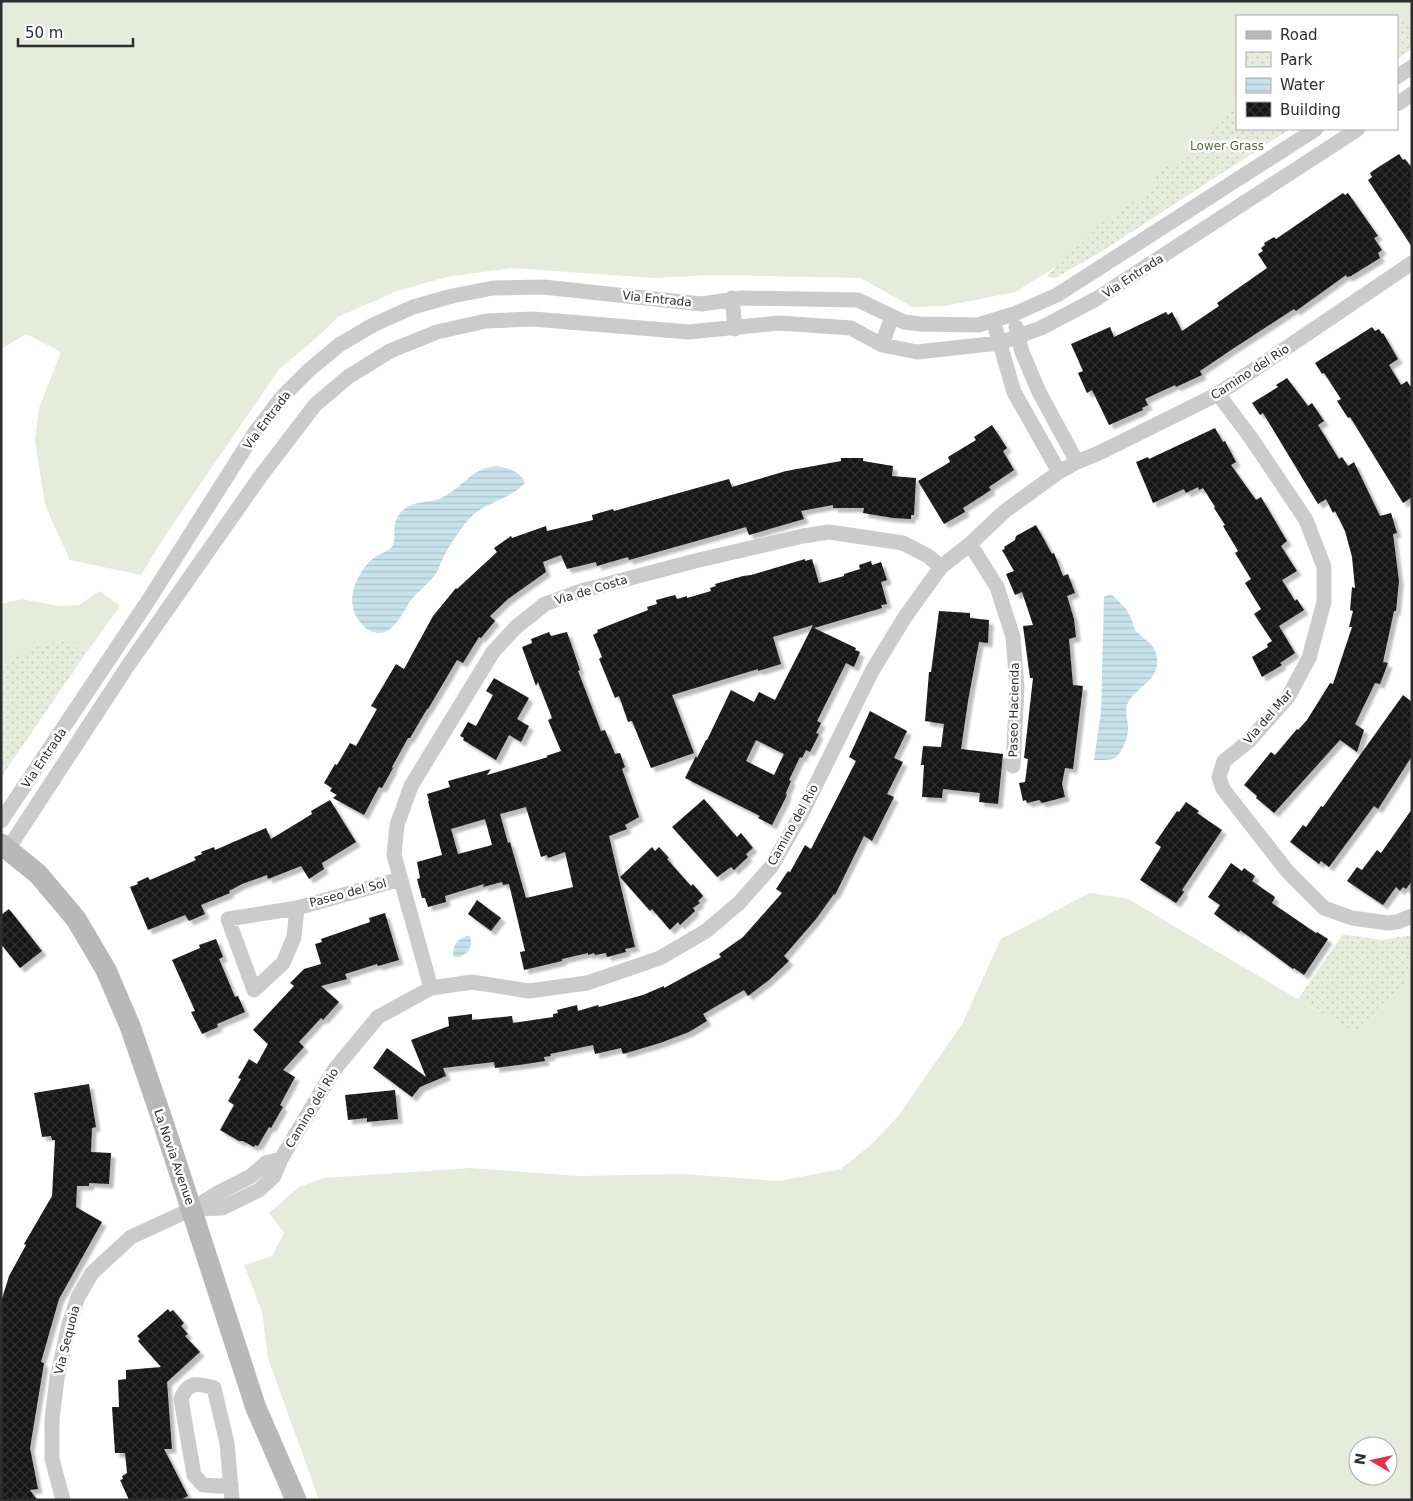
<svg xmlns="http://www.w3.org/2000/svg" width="1413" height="1501" font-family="'DejaVu Sans',sans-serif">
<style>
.grass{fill:#e6ebdb;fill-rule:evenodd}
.park{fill:url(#park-dots)}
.water{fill:url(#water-rules)}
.building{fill:url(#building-cross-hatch);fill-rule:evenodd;filter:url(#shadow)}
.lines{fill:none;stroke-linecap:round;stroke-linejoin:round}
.street{stroke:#cbcbcb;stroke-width:15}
.secondary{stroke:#b8b8b8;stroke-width:21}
.labels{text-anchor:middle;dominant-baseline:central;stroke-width:5;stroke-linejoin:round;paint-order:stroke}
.park-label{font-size:12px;fill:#566a3b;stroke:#fff}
.street-label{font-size:12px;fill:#2e2e2e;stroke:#fff}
</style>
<defs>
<pattern id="park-dots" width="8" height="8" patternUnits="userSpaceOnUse" patternTransform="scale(1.25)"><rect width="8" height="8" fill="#e6ebdb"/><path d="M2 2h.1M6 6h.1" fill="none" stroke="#c6cabc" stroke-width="1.8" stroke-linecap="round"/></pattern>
<pattern id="water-rules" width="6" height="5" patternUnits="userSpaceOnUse" patternTransform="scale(1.25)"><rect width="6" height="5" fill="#c7e2eb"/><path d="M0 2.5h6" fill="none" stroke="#abc2ca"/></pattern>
<pattern id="building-cross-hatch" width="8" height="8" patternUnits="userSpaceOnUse" patternTransform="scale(1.25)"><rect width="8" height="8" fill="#151515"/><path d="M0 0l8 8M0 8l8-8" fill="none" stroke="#2f2f2f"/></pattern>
<filter id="shadow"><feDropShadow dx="4.5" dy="4.5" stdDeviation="1" flood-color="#0004"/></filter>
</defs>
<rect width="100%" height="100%" fill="#fff"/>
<!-- grass -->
<path class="grass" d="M1,1H1412V36L1397,46V16H1237V129L1263,140L1015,292L944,306L912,307L861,278L714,275L653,278L512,268L446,277L397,291L338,317L313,341L279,369L163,539L141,575L70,560L45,505L35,440L39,408L61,352L26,334L1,349Z
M100,591L120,606L86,653L66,640C38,645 25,651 1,666V604L22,599L58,606L79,605Z
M1090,893L1128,899L1357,1034L1412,956V1500H319L268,1358L262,1312L244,1265L272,1256L284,1233L269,1213L299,1187L324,1178L470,1168L579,1176L682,1174L780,1181L841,1169L872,1144L899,1115L962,1024L1001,939ZM1358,1446H1388V1476H1358Z"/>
<!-- park -->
<path class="park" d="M1412,17V49L1397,59V29L1405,19Z
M1237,101V129H1290L1099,253L1055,278L1048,277V275L1068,255L1090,236L1100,223L1122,208L1139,199L1151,189L1156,175L1167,167L1186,159L1204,143L1230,106Z
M66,640L86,653L1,777V666C25,651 38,645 66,640Z
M1343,934L1381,940L1412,935V956L1402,989L1357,1034L1298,999Z"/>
<!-- water -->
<path class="water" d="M497,466C510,469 519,470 525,483C508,501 485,501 468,520C460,530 451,543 445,554C441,561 439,569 435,575C428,585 416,592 409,603C400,617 389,643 367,629C361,624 354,616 353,607C349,591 361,567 375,557C379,554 387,552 391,548C399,538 388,524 403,510C413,501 428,503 439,499C463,489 468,469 497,466Z
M1111,594C1118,601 1127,608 1131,618C1133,622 1133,628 1137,632C1145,641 1155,643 1157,658C1160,682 1133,688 1127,705C1125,712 1127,718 1128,725C1129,734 1124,750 1116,757C1111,761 1100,760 1094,760L1101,712L1104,597Z
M466,936H470C474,947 466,958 455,957L453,955C453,945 457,940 466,936Z"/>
<!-- building -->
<path class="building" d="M1399,154L1403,160L1405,159L1412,168V247L1368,180L1372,177L1370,173L1374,170Z
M1343,193L1345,195L1348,193L1378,236L1374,238L1382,250L1378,253L1380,258L1351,276L1347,277L1346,275L1296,311L1294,309L1234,348L1200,371L1202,375L1176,387L1175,385L1145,399L1148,405L1142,408L1143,410L1109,425L1092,390L1087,393L1078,373L1083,371L1071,344L1110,327L1114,337L1166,312L1168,315L1172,312L1182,331L1219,306L1217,303L1267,268L1258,254L1263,251L1261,248L1265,245L1264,243L1274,237L1276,239Z
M1372,327L1375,331L1379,329L1382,334L1383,333L1398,359L1389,365L1401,385L1407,381L1412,389V497L1403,503L1350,417L1348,418L1337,401L1341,399L1324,373L1322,374L1315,363Z
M1287,378L1308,406L1312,403L1324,421L1318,425L1339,459L1342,457L1348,466L1354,462L1380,516L1391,513L1397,533L1393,534L1399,581L1396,611H1394L1383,662L1388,663L1380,684L1375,683L1355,724L1364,730L1357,752L1340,740L1274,813L1256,798L1257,796L1244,785L1271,752L1275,755L1297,729L1298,730L1307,720L1330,683L1333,684L1352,627H1349L1353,611L1350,610L1352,587L1355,588L1352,557L1345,531L1335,511L1333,513L1326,499L1318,504L1263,413L1260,415L1252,403L1278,387L1276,385Z
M992,425L1007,448L1003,451L1014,470L989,487L991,490L963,508L965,512L944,524L918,481L950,462L948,457L976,440L974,437Z
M1215,428L1223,442L1225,441L1236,462L1231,465L1256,500L1261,497L1287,541L1281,546L1297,571L1282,580L1295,601L1297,599L1304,610L1279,626L1295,653L1280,663L1282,665L1262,677L1252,657L1268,647L1267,644L1272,641L1254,614L1261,609L1245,583L1251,579L1235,553L1238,551L1223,526L1225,525L1214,508L1215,507L1203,488L1199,490L1198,487L1186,493L1184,489L1153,503L1136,462L1148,457L1149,459Z
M841,458H863V461L893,466L892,476L916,478L914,515H911V519L893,518L863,513L864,508H833V505L801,511L804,519L749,535L746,527L629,560L628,557L597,566L596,562L567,569L561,555L543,562L546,572L508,599L490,616L495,621L481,638L479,637L463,663L457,660L428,709H427L410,738H408L392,767L393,768L382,788L379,787L364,815L333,798L337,795L330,791L332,788L324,783L335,764L337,765L350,743L356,746L377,709L371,706L396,664L404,669L433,616L456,588L457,589L497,552L494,548L511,536L512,538L546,526L547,531L593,520L592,515L613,509L614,511L729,479L732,487L786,471L841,461Z
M1036,525L1052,554L1054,553L1063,576L1068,574L1075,593L1067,596L1074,619L1076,637L1069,639L1073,685L1083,686L1073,769L1065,768L1062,784L1065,797L1042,803L1039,800L1027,803L1026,800L1023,801L1019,783L1025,782L1028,759L1024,758L1033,678H1030L1023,626L1033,625L1022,592L1015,595L1006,574L1014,571L1002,550L1005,549L1004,547L1015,540L1016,536Z
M805,559V561L812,559L819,583L844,576V574L860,569L859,565L871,561L872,565L881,562L887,580L881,582L887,604L881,605L882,608L814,628L856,648L855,650L860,652L854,667L846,663L817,721L821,723L816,733L819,734L810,752L806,750L802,758L800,757L789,780L791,781L785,795L787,793L786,797L772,825L758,818L760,816L685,778L696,756L697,758L706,740H707L731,690L754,702L759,692L775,700L813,625L773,637L781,664L758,671V669L672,695L694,753L651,768L632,721L628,722L619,696L615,698L599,659L602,657L593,635L598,632L597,630L648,610L647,607L657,604L656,600L675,595L677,599L687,596V598L711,591L710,588L716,586L715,584L743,576L751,575ZM756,740L784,754L774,775L746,761Z
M939,611L970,613V618L989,620L988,643L979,642L968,701L961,749L1003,754L998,804L979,802L980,793L943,789L942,798L922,797L924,765H921L923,746L941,747L944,724L925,721L929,672H931Z
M549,632L551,636L567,632L580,670L578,671L601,731L605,730L615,754L620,753L625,767L622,769L639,817L625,825L627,829L609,836L635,947L625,949L626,952L607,957L606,953L595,955L594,953L588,955V953L562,959V961L524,970L520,952L525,951L509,884L503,885L502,882L483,887L484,884L445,896L446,902L428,907L425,898H422L417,879L420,878L417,862L442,855L428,801H429L427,794L450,787L448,781L491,769L487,775L548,757L546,756L561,751L548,720L552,718L538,682L536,686L522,647L532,643L531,639ZM526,807L541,857L547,855L548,858L565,852L573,887L526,898L510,842L508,843L500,814ZM485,819L492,845L458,854L451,829Z
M494,678L529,698L517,719L529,726L521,742L509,735L496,760L463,740L464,738L460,736L468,722L476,726L493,695L486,691Z
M1403,695L1412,702V756L1378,809L1374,806L1329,867L1321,861L1319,864L1290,842L1303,825L1306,827L1321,806L1323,807Z
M870,711L907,731L894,758L903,762L887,794L894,797L872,841L864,836L835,895L834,894L816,919L784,956L789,961L769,980L748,996L744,990L703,1014L707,1021L689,1032L660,1043L623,1054L621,1048L595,1054L593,1045L550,1054L551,1056L544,1057L545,1061L526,1064L495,1068L494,1062L443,1068L446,1076L420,1087L412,1097L373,1068L387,1048L426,1077L411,1040L449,1026L448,1017L472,1014V1020L512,1016L513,1023L553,1017V1014L558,1013L557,1010L577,1005L578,1011L598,1005L599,1007L643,995L664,986V988L721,957L719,954L743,937L782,893L776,889L788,871L790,872L805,845L811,849L856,761L849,757Z
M704,799L737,837L741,833L753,848L746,854L748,857L734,870L731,867L717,877L672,827Z
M330,800L356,842L322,863L324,869L309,879L301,866L268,879L267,875L242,884L229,891L230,893L201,905L205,914L189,921L185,915L148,930L130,887L138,884L137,882L148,877L150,880L196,860L194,857L202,854L201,852L214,847L215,850L266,828L271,839L312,814L311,811Z
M1186,802L1199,811L1197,813L1222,830L1182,890L1184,892L1176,903L1140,880L1161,847L1155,843L1177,811L1179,812Z
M1412,809V881L1406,889L1403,887L1400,891L1396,887L1383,905L1347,881L1357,867L1362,870L1377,850L1381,853Z
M652,847L655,851L659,847L669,858L667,859L691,886L693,884L703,896L698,901L700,903L693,908L695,911L680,925L678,922L670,930L652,909L650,911L620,877Z
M1231,863L1242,871L1244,868L1255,876L1252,881L1275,897L1272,903L1316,933L1317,932L1328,939L1304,975L1294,968L1293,969L1240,930L1239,932L1214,914L1220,905L1208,897Z
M477,900L501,918L491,931L468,914Z
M9,909L42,951L20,968L1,944V915Z
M385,913L399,960L378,966L377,964L345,974L347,979L321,986L339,1002L323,1020L321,1018L299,1042L304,1047L283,1070L295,1077L280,1105L283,1107L271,1128L269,1127L258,1146L255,1145L254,1147L243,1141H239L220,1130L234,1105L228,1101L241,1079L238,1078L249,1059L257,1064L268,1044L253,1030L294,986L290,983L304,969L321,964L315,944L322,942L321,939L370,922L369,918Z
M216,939L223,957L219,959L235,997L238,996L245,1012L217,1024L218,1027L202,1034L191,1012L195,1011L172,960L200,948L199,945Z
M89,1084L96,1127L92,1128L91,1152L111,1153L109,1184L89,1183V1186H77L76,1207L102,1222L59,1299L41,1362L44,1363L30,1448L38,1489L30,1490L37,1500H1V1302L9,1276L26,1245L24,1244L52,1196L55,1140H52L51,1136L42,1137L34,1093Z
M395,1090L398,1119L367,1122V1118L348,1120L345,1095Z
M168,1309L170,1312L173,1310L184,1323L181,1326L188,1334L185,1336L200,1352L167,1382L172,1449H164L188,1496L180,1500H129L120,1480L123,1479L122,1476L127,1473L125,1453H115L112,1407H119L118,1380L126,1379V1370L161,1367L138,1341L140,1339L137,1336Z"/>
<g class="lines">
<!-- street -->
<path class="street" d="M1397,77L1412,67
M1397,104L1412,94
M732,298L735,329
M993,320L1014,392L1059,472
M1016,327L1022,352L1039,392L1077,462
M882,345L892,316
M1218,394L1251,438L1306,520L1324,567V602L1309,658L1288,697L1249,741L1224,761L1219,777L1223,789L1288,872L1324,908L1352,918L1388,923L1397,922L1412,916
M970,544L997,587L1013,637L1017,688L1013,766
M1,821L148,601L254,434L282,397L308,371L339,345L373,325L413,307L452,296L493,288L543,287L702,304L742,298L858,300L904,322L920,324L978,325L1014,314L1057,295L1316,129
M8,849L127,667L260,477L315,405L348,377L390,351L437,332L486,321L533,319L689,332L779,323L851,328L882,345L917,352L999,343L1041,328L1096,299L1358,129
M297,908L294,937L283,963L254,990L228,919L297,908L400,879
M431,988L394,855L397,825L411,786L493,652L516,627L545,604L581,591L695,561L803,536L829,532L903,543L928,556L941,567
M192,1209L222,1208L259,1190L274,1176L281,1159L334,1070L378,1017L431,988L472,982L529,991L587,983L660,958L706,931L739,903L771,867L801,815L872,671L905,617L941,567L970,544L1005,511L1059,472L1077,462L1099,453L1218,394L1412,263
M231,1484L220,1486L203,1485L194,1475L181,1399C188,1381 198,1383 214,1388L227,1443L232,1500
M63,1500L52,1459V1419L57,1378L69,1324L78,1297L92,1273L131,1237L192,1209L218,1193L251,1176L266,1163L281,1159"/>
<!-- secondary -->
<path class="secondary" d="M1,844L38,874L76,919L106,970L130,1026L163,1122L256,1408L296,1500"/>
</g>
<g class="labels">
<!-- park labels -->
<g class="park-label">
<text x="1227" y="146">Lower Grass</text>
</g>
<!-- street labels -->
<g class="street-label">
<text transform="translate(1133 276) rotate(-33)">Via Entrada</text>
<text transform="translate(657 299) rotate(6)">Via Entrada</text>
<text transform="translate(1250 372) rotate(-33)">Camino del Rio</text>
<text transform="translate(267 420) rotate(-53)">Via Entrada</text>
<text transform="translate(591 590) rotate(-17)">Via de Costa</text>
<text transform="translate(1014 710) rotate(-89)">Paseo Hacienda</text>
<text transform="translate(1268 717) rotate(-49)">Via del Mar</text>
<text transform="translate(44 758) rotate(-56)">Via Entrada</text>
<text transform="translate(793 825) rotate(-61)">Camino del Rio</text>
<text transform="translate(348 893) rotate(-15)">Paseo del Sol</text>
<text transform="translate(312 1108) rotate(-59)">Camino del Rio</text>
<text transform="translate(174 1157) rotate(71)">La Novia Avenue</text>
<text transform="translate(67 1340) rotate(-76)">Via Sequoia</text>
</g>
</g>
<!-- border -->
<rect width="1413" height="1501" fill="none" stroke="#2e2e2e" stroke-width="5"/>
<!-- legend -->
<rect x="1236" y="15" width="162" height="115" fill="#ffffff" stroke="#ababab"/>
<rect x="1246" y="31" width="25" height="8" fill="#b8b8b8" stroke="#ababab"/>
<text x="1280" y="40" font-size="15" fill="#2e2e2e">Road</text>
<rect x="1246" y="52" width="25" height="15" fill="url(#park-dots)" stroke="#ababab"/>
<text x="1280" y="65" font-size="15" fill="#2e2e2e">Park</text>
<rect x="1246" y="78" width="25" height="15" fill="url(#water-rules)" stroke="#ababab"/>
<text x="1280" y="90" font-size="15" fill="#2e2e2e">Water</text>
<rect x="1246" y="102" width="25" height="15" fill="url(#building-cross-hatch)" stroke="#ababab"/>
<text x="1280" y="115" font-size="15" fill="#2e2e2e">Building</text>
<!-- north arrow -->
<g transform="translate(1373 1461) rotate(279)"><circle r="24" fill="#ffffff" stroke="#ababab"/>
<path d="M0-4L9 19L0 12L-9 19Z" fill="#e62f52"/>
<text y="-8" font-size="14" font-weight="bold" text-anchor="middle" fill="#2e2e2e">N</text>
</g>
<!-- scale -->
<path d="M18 38v8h115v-8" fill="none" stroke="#2e2e2e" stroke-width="2.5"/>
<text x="25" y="38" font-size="15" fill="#2e2e2e" stroke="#ffffff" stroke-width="4" paint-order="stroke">50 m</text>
</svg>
